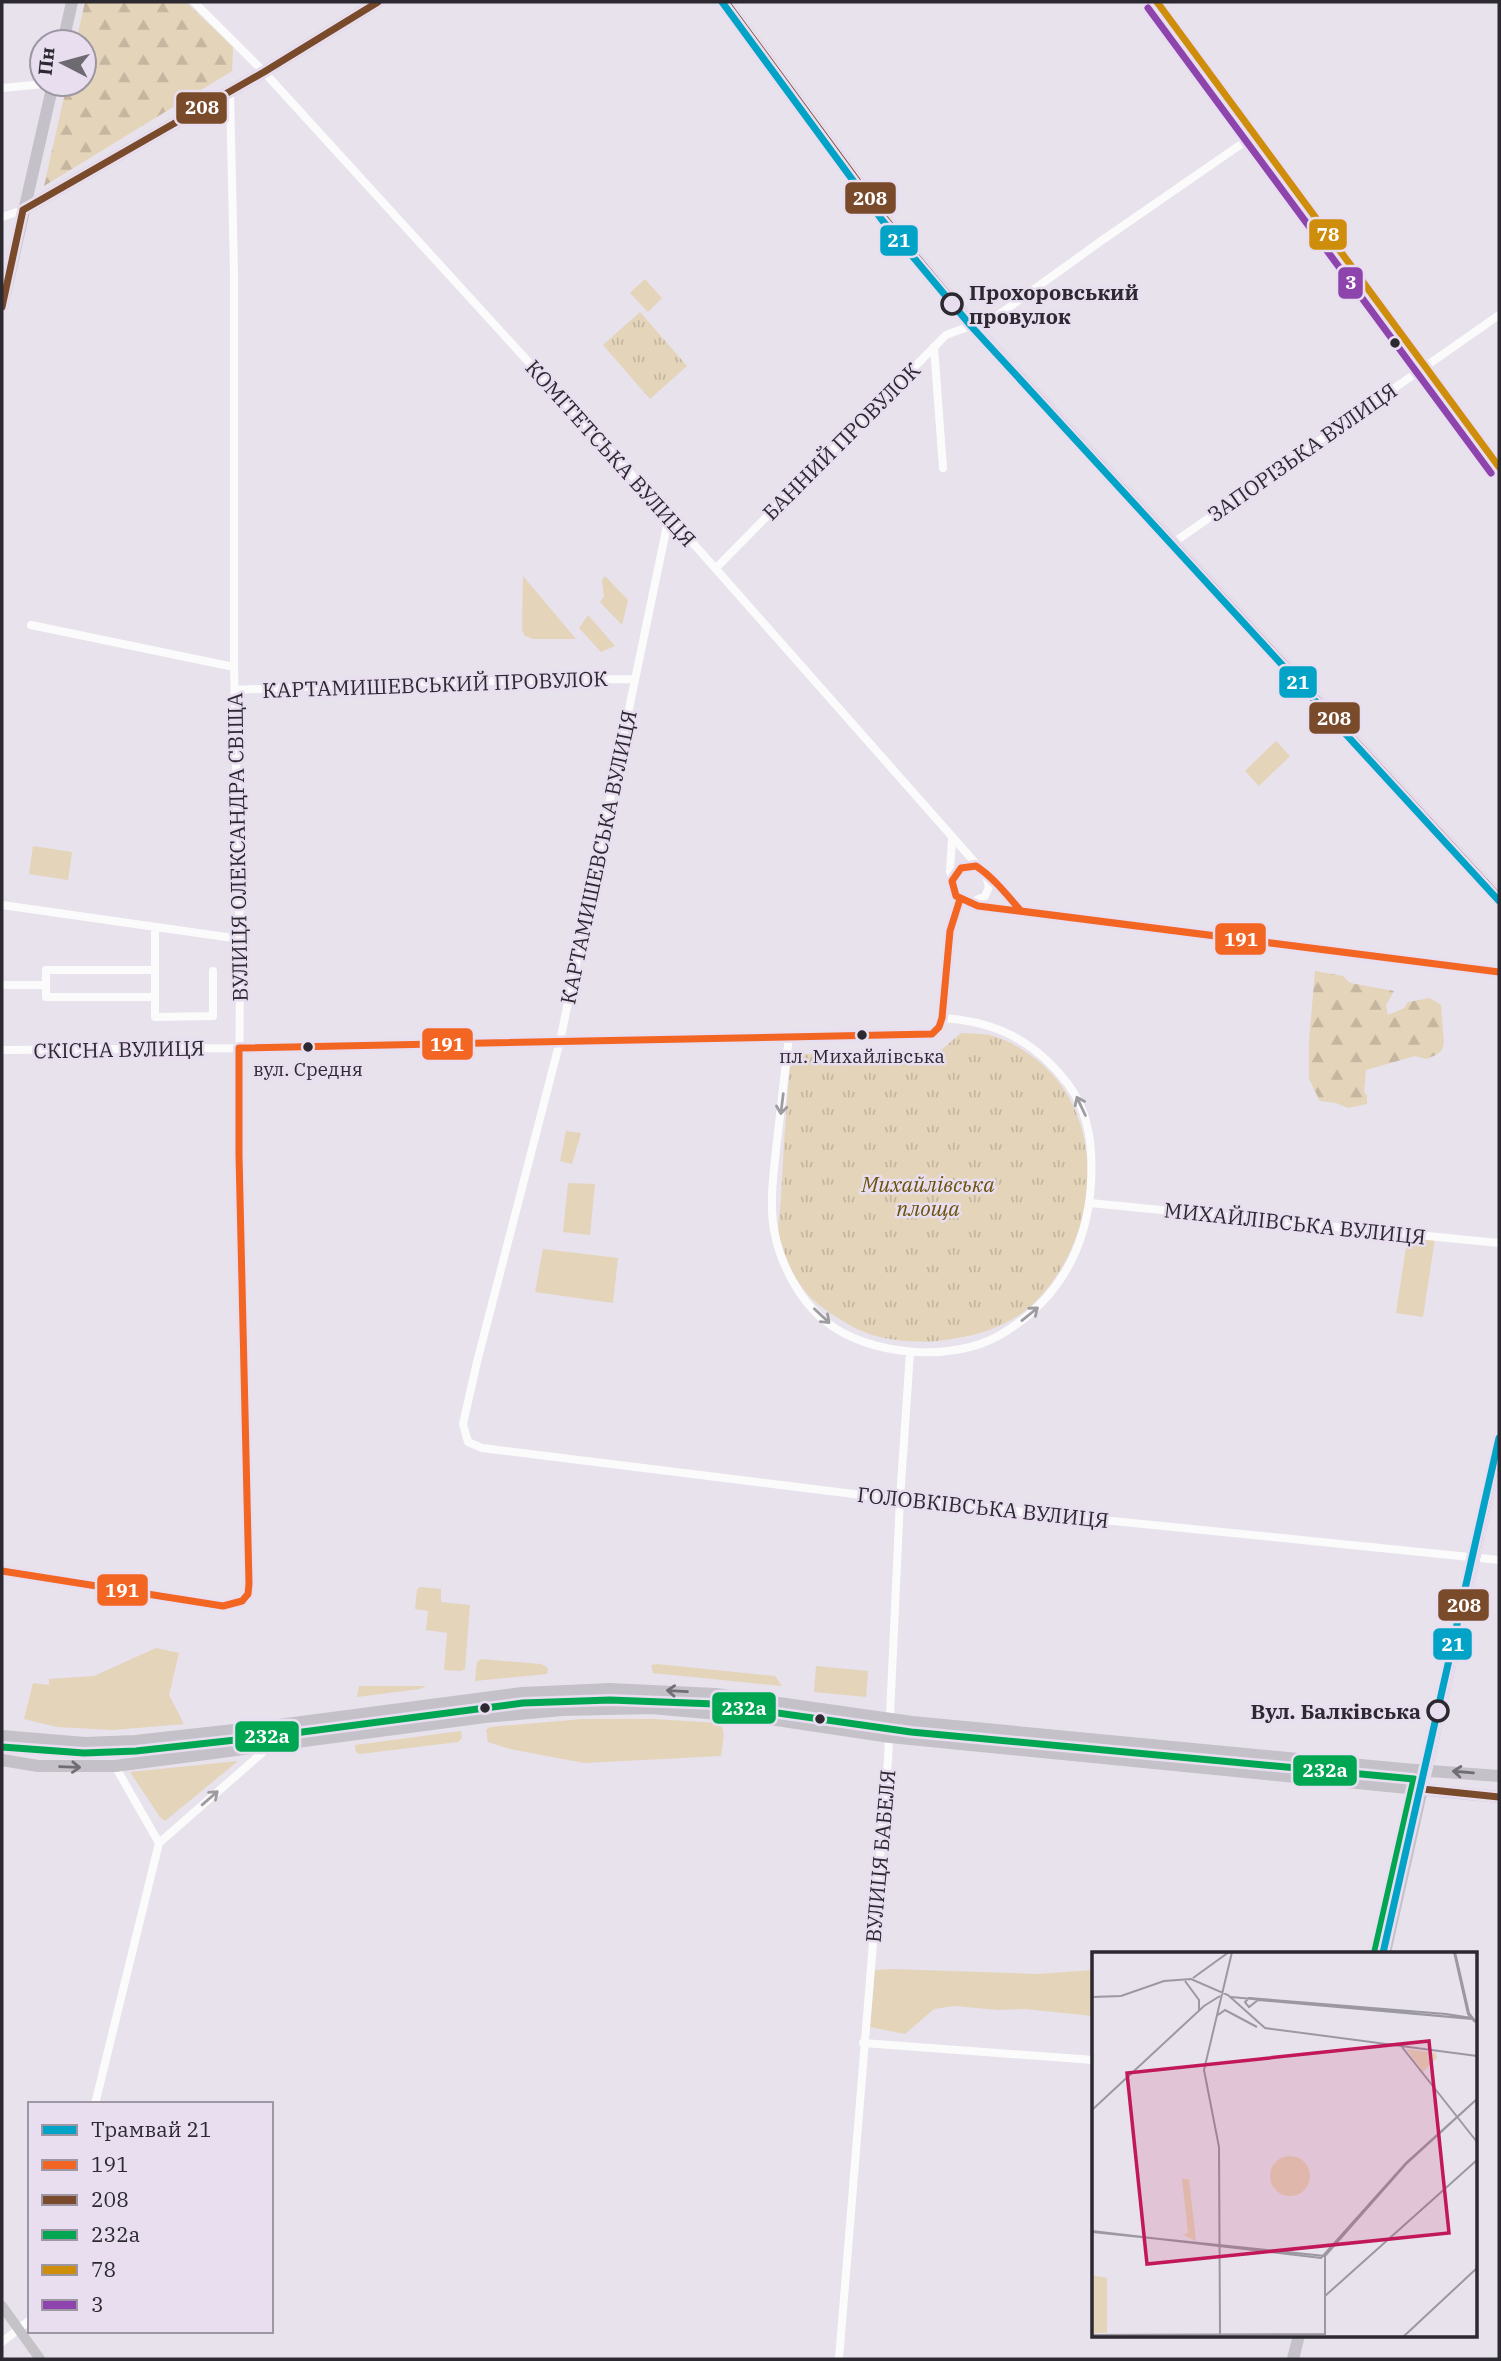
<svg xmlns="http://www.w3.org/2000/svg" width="1501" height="2361" font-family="'IBM Plex Serif',serif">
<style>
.green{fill:#e4d4b9}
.forest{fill:url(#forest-firs)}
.park{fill:url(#park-tufts)}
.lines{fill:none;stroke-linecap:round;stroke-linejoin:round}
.street{stroke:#fbfbfc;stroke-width:8}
.secondary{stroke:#c5c2c8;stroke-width:10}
.primary{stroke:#c5c1c8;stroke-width:12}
.bus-1-casing{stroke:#e8def0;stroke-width:12}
.bus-2-casing{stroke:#e8def0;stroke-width:12}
.bus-3-casing{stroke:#e8def0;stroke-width:12}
.bus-4-casing{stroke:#e8def0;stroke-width:12}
.bus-5-casing{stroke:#e8def0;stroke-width:12}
.bus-1{stroke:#f26522;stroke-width:7}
.bus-2{stroke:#7a4b2a;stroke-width:7}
.bus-3{stroke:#00a651;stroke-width:7}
.bus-4{stroke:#ce8d0a;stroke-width:7}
.bus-5{stroke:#8e44ad;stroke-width:7}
.tram-1-casing{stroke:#e8def0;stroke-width:12}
.tram-1{stroke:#02a3c6;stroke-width:7}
.oneway{stroke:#9e9ca0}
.oneway2{stroke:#716d74}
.stop-dot{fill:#e8def0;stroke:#2c2930;stroke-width:3.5}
.bus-dot{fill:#2c2930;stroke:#e8def0;stroke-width:2.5}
.labels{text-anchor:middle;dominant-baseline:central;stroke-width:5;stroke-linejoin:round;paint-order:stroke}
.bus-label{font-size:19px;fill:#2c2930;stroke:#e8def0}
.stop-label{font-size:21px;font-weight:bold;fill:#2c2930;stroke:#e8def0;text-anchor:start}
.street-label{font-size:21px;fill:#2c2930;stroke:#e8def0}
.park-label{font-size:21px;font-style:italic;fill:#6b530c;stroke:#e8def0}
.inset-road{fill:none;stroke:#9c98a1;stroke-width:2}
.view{fill:#c2185b;fill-opacity:0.15;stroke:#c2185b;stroke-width:3.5}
.inset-edge{fill:none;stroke:#2c2930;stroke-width:3.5}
.line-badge{stroke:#e8def0;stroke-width:2.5}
.badge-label{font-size:19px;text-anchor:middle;font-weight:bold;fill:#fff}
</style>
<defs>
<pattern id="forest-firs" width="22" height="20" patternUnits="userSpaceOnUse" patternTransform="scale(1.75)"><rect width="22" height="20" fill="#e4d4b9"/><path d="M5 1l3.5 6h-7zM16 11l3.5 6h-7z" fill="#c4b69f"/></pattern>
<pattern id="park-tufts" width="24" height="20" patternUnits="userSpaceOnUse" patternTransform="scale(1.75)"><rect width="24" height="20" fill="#e4d4b9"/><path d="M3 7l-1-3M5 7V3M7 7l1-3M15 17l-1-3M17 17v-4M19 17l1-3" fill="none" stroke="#c4b69f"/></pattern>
</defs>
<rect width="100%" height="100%" fill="#e7e2ec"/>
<!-- green -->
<path class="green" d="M645,279L662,298L648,312L630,293Z
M523,576L576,639H533L525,636L522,630Z
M605,576L628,600L622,625L600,602L604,597L602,580Z
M588,615L615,646L601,652L579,628Z
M1276,741L1290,756L1259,786L1245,771Z
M33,846L72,852L68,880L29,874Z
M566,1131L581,1133L572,1164L560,1161Z
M568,1183L595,1184L590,1235L563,1232Z
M1408,1235L1435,1238L1423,1317L1396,1313Z
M543,1249L618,1258L613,1303L535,1292Z
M420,1587L441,1589V1602L470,1605L465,1669L461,1671L444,1670L447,1633L426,1630L428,1611L415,1609L417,1590Z
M156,1648L179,1653L169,1695L184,1724L113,1730L57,1727L24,1719L33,1683L49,1685V1679L94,1676Z
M481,1659L541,1664L548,1668L547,1674L475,1681L477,1662Z
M657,1664L775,1676L782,1686L653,1673L651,1665Z
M816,1666L868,1671L866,1697L814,1692Z
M359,1686H426L420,1689L357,1697Z
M583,1719H654L719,1723C727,1731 722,1746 721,1756L584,1763L510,1749L488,1742L486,1730L490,1727Z
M461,1731L462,1738L458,1742L360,1754L356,1752L355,1745Z
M238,1761L165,1821L160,1817L130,1772Z
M890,1969L1038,1974L1093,1970V2016L1025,2009L999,2010L954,2006L934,2009L905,2034L870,2027L875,1970Z"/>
<!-- forest -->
<path class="forest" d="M85,2H186L233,47L232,71L44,186L67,84H84V42H76Z
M1315,971L1343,976L1350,983L1394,991L1386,1005L1388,1015L1404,1008L1408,1002L1430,998L1441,1005L1444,1043L1442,1050L1436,1055L1426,1059L1415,1056L1366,1070L1364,1092L1367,1095V1104L1348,1108L1336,1103L1320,1101L1309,1079V1042Z"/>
<!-- park -->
<path class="park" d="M640,312L687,366L650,399L603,345Z
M961,1033C972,1034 983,1033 993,1036C1007,1040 1019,1047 1030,1055C1111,1111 1101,1237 1035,1302C1011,1326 978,1336 945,1340C912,1344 876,1341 848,1324C817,1306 802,1294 787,1261C785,1255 780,1248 779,1241C777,1228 780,1212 781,1199C783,1155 786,1111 790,1067L802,1054L940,1051Z"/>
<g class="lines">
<!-- street -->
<path class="street" d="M194,2L264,72L669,516L979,867
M2,88L45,84
M2,217L23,210
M934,347L943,468
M669,516L560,1041L477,1362L463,1424L468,1442L482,1448L886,1498L1499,1560
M1173,543L1499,315
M716,568L946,335L997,316L1101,241L1253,136
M31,625L234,667
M235,690L413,682L635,679
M952,839L950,872L953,879
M989,879L995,882L1021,911
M970,903L985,896L989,887L985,872L971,865L957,871L952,886L960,899L978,906L1499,972
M2,905L240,939
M155,927V1017L213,1016V971
M155,970H46V997H155
M2,985H46
M789,1036C785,1071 781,1106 777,1141C774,1170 769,1201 774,1230C780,1263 799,1300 825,1321C868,1356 952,1363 1000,1335C1057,1302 1087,1249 1091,1184C1093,1149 1090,1113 1068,1084C1035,1041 996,1021 942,1018
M2,1050L239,1048L932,1034L939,1027L942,1018L950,931L960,899
M1090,1203L1499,1243
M2,1571L223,1606C239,1604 247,1600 249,1584L239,1155L240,939L234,667V273L230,92
M115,1766L159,1843
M159,1843L270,1746
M863,2043L1093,2060
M95,2104L159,1843
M2,2342L30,2320
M839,2359L888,1759L900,1499L910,1353"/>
<!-- secondary -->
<path class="secondary" d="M1157,2C1268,159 1386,312 1499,467
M2,2306L40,2359"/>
<!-- primary -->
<path class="primary" d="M726,2L887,221L973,325L1499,897
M63,42L72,2
M23,210L264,72L378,2
M2,307L53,84
M2,1736L85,1743L135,1741L271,1726L522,1693L610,1689L716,1694L912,1722L1403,1769L1499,1776
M2,1760L38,1766H115L485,1717L562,1710L651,1708L763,1718L890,1737L1499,1797
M1385,1953L1499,1448
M1293,2359L1299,2335"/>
<!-- bus-1 casing -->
<g class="bus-1-casing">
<path id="bus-1" d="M976,866C993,877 1007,895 1021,911L1499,972L978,906L956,896L952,881L961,868Z
M239,1048L932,1034L939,1027L942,1018L950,931L960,899
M239,1048V1155L249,1584L248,1594L242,1601
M2,1571L223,1606L242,1601"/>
</g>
<!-- bus-2 casing -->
<g class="bus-2-casing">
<path id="bus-2" d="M726,2L887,221L973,325L1499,897
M23,210L264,72L378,2
M2,307L23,210
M1499,1448L1422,1789L1499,1797"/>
</g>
<!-- bus-3 casing -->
<g class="bus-3-casing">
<path id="bus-3" d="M2,1747L84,1753L136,1751L272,1736L523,1703L610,1700L715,1704L911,1732L1414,1779L1375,1951"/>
</g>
<!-- bus-4 casing -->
<g class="bus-4-casing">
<path id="bus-4" d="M1157,2L1499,467"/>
</g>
<!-- bus-5 casing -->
<g class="bus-5-casing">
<path id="bus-5" d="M1148,8L1491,473"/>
</g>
<!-- bus-1 -->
<use href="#bus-1" class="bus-1"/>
<!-- bus-2 -->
<use href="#bus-2" class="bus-2"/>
<!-- bus-3 -->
<use href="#bus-3" class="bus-3"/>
<!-- bus-4 -->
<use href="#bus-4" class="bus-4"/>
<!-- bus-5 -->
<use href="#bus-5" class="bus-5"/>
<!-- tram-1 casing -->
<g class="tram-1-casing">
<path id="tram-1" d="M722,2L882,220L971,326L1499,901
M1383,1953L1499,1438"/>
</g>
<!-- tram-1 -->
<use href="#tram-1" class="tram-1"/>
</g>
<!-- one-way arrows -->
<defs><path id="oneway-shaft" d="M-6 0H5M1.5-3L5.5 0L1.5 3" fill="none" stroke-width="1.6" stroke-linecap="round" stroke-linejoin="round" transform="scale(1.75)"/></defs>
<g class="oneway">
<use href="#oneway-shaft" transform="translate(782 1104) rotate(97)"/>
<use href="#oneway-shaft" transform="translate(1081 1106) rotate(-115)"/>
<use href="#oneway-shaft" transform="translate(1030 1314) rotate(-39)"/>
<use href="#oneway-shaft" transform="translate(822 1316) rotate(43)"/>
<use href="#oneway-shaft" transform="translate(210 1798) rotate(-41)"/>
</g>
<g class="oneway2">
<use href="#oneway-shaft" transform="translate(677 1691) rotate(-177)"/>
<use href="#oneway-shaft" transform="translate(70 1767) rotate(2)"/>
<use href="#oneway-shaft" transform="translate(1463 1772) rotate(-175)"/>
</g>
<!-- markers -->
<g class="stop-dot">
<circle cx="952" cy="304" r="10"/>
<circle cx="1438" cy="1711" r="10"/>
</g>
<g class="bus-dot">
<circle cx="1395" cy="343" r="6"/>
<circle cx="862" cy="1035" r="6"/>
<circle cx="308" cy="1047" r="6"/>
<circle cx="485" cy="1708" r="6"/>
<circle cx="820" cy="1719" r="6"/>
</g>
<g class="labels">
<!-- bus labels -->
<g class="bus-label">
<text x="862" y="1056">пл. Михайлiвська</text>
<text x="308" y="1069">вул. Средня</text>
</g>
<!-- stop labels -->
<g class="stop-label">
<text x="969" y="292">Прохоровський<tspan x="969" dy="24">провулок</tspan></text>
<text x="1421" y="1711" text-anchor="end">Вул. Балківська</text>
</g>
<!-- street labels -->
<g class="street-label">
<text transform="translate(841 441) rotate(-45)">БАННИЙ ПРОВУЛОК</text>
<text transform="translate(1302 452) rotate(-35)">ЗАПОРІЗЬКА ВУЛИЦЯ</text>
<text transform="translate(611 453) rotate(48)">КОМІТЕТСЬКА ВУЛИЦЯ</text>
<text transform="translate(435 684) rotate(-2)">КАРТАМИШЕВСЬКИЙ ПРОВУЛОК</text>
<text transform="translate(237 847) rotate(-91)">ВУЛИЦЯ ОЛЕКСАНДРА СВІЩА</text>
<text transform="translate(598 857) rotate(-78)">КАРТАМИШЕВСЬКА ВУЛИЦЯ</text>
<text transform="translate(119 1049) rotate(-1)">CКІСНА ВУЛИЦЯ</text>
<text transform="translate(1295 1223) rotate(6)">МИХАЙЛІВСЬКА ВУЛИЦЯ</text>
<text transform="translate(983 1507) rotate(6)">ГОЛОВКІВСЬКА ВУЛИЦЯ</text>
<text transform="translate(880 1856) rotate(-85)">ВУЛИЦЯ БАБЕЛЯ</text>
</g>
<!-- park labels -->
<g class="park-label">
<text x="928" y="1184">Михайлівська<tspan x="928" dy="24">площа</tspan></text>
</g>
</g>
<!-- overview -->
<g transform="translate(1092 1952)">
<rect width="385" height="385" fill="#e7e2ec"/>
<path d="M90,227H97L104,289L91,283L96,281Z" fill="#e4d4b9"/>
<path d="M314,97L344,101L345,106L331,120Z" fill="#e4d4b9"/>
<path d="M178 224a20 20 0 1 1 40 0a20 20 0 1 1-40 0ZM0,323L15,326V381H0Z" fill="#e4d4b9"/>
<path class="inset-road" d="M362,0L376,62L383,70M363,0L377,61L385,71M101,26L137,0M93,29L107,48V58M0,45L29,44L72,29L99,27L136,43L173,76L385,104M139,45L382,67M126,63L133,58L165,75M380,66L354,62L157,46L153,50L157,55L166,48L380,67M310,95L385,190M0,158L112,54L128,44M0,279L229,306L314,211L385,147M0,280L233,304M233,304L314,212L385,147M233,344L385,208M128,382L127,195L112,118L140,0M0,383L233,382V304M311,385L385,316"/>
<path class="view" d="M337,89L357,281L55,312L35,121Z"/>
<rect width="385" height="385" class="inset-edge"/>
</g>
<g class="line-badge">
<rect x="175" y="91" width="53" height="34" rx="7" fill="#7a4b2a"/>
<rect x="844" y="181" width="53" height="34" rx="7" fill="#7a4b2a"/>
<rect x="1308" y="218" width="40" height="33" rx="7" fill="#ce8d0a"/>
<rect x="879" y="224" width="40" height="33" rx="7" fill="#02a3c6"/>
<rect x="1337" y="266" width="27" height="34" rx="7" fill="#8e44ad"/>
<rect x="1278" y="665" width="40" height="34" rx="7" fill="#02a3c6"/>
<rect x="1308" y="701" width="53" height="34" rx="7" fill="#7a4b2a"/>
<rect x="1214" y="922" width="53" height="34" rx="7" fill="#f26522"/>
<rect x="421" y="1027" width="53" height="34" rx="7" fill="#f26522"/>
<rect x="96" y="1573" width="53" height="34" rx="7" fill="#f26522"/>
<rect x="1437" y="1588" width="53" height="34" rx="7" fill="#7a4b2a"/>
<rect x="1432" y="1627" width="41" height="34" rx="7" fill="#02a3c6"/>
<rect x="711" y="1691" width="66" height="34" rx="7" fill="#00a651"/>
<rect x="234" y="1720" width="66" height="33" rx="7" fill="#00a651"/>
<rect x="1292" y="1754" width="66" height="33" rx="7" fill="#00a651"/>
</g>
<g class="badge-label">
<text x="202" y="114">208</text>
<text x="870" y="205">208</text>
<text x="1328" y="241">78</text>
<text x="899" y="247">21</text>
<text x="1351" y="289">3</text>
<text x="1298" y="689">21</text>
<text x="1334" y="725">208</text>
<text x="1241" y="946">191</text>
<text x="447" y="1051">191</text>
<text x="122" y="1597">191</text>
<text x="1464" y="1612">208</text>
<text x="1453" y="1651">21</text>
<text x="744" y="1715">232а</text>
<text x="267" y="1743">232а</text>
<text x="1325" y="1777">232а</text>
</g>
<!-- border -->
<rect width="1501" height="2361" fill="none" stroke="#2c2930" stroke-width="7"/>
<!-- legend -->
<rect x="28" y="2102" width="245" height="231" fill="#e8def0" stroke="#9d96a3" stroke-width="2"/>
<rect x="42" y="2125" width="35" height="10" fill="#02a3c6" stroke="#9d96a3" stroke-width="2"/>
<text x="91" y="2137" font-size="21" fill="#2c2930">Трамвай 21</text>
<rect x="42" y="2160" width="35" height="10" fill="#f26522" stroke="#9d96a3" stroke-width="2"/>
<text x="91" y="2172" font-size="21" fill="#2c2930">191</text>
<rect x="42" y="2195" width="35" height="10" fill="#7a4b2a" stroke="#9d96a3" stroke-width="2"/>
<text x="91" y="2207" font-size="21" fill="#2c2930">208</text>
<rect x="42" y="2230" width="35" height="10" fill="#00a651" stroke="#9d96a3" stroke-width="2"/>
<text x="91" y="2242" font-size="21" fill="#2c2930">232а</text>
<rect x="42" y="2265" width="35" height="10" fill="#ce8d0a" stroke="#9d96a3" stroke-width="2"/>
<text x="91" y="2277" font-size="21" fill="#2c2930">78</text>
<rect x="42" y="2300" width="35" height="10" fill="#8e44ad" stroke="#9d96a3" stroke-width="2"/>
<text x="91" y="2312" font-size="21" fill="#2c2930">3</text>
<!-- north arrow -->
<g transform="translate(63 63) rotate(276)"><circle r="33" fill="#e8def0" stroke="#9d96a3" stroke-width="2"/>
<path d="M0-5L12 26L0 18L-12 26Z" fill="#6d6a72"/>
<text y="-10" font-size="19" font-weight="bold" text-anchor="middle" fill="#2c2930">Пн</text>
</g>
</svg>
